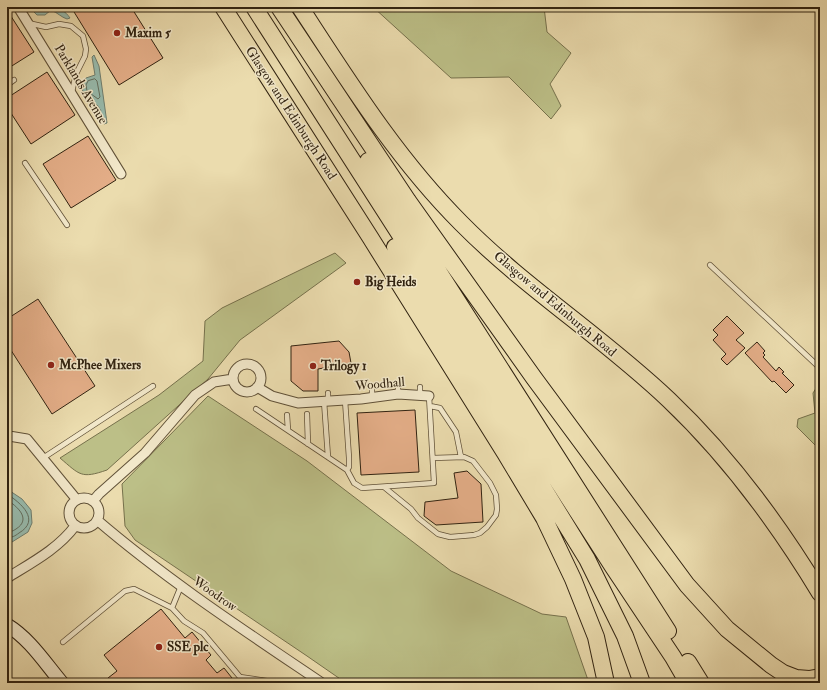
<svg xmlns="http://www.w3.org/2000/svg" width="827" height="690" font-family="'IM FELL Double Pica',serif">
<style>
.green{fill:#bcbf87;stroke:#76714c}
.water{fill:#98bbad;stroke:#6f7e6f}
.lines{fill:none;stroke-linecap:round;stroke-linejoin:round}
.shore{stroke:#646f5f;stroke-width:1}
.building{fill:#e4ae88;stroke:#312311}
.lane-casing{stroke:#605138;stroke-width:6}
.street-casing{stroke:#605138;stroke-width:11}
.secondary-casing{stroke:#312311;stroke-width:15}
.highway-casing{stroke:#312311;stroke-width:18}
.lane{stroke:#f2e8ca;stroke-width:4.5}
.street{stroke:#f2e8ca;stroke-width:9}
.secondary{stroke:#f2e8ca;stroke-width:13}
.highway{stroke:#ebdcae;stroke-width:16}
.poi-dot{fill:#8f2418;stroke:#f2e8ca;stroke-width:1.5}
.labels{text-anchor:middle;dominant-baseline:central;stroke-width:3;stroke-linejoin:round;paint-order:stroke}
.poi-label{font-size:13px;font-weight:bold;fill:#312311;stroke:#f2e8ca;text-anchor:start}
.street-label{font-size:13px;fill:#312311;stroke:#f2e8ca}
</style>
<rect width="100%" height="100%" fill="#ebdcae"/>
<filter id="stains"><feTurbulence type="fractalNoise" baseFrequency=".005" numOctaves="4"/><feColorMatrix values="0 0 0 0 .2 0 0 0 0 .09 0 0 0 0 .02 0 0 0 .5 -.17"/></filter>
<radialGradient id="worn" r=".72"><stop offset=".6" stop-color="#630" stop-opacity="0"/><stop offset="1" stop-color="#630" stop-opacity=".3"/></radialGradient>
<!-- green -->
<path class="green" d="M373,7H544L547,32L571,53L550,84L561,106L551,119L509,77L451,78Z
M335,253L346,263L240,340L208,379L107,470C81,479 80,475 60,458L159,395L203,361L205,321L222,308Z
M820,382V450L797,427L798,419L815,413L813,393Z
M208,396L307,461L451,571L542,614L566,617L589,683H346L307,656L135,540L125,526L122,484Z"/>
<!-- water -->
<path class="water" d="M29,7C45,7 60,3 70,18L67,19C61,17 58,13 51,10L45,15H37Z
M94,55L99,66L107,123L104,124L97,115L101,111L98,106L83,92L81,83L86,78L95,75L92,57Z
M7,489L22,499L31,510L32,523L28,532L12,542L7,541Z"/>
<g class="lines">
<!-- shore -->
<path class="shore" d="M95,79L97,81L100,97L98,99L87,91L86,85L88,81Z
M7,494C21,503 41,520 19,533C15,536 12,538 7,537
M7,500C17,506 32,519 16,529C13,531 11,532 7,532"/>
</g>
<!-- building -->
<path class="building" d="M71,7H131L163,58L119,85Z
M7,10L34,52L7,69Z
M47,72L75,115L31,144L7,107V98Z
M88,136L116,180L71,208L43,164Z
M38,299L95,386L52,414L7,344V319Z
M727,316L744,333L736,340L745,348L727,365L721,359L726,354L713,340L718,335L713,330Z
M339,341L349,352L351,363L318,369V391H303L291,381V346Z
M757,342L765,351L763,353L765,355L763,357L776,371L779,367L784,372L782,373L794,385L786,393L774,381L772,382L745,353Z
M415,410L419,472L361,475L357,413Z
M467,471L481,484L483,522L436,525L424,516L425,502L458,498L454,473Z
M161,609L185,638L192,632L211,655L206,660L217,673L224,668L236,683H113L108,678L117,671L104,655Z"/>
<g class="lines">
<!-- lane casing -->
<g class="lane-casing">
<path id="lane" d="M28,23L46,27L59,24L71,26L83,36L86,49L85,56L76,74L72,92
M7,85L14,80
M25,163L67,225
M710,265L820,368
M398,385V394
M420,387V395
M372,397V386
M324,401L328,457
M328,401V393
M430,406L440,408L456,432L461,457
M256,409L347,470L349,467V458L345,400
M307,414L308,444
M287,415L288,430
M43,458L153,386
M347,470L354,483L362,488L434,483L429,396
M384,487L411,509L418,518L438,534L450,537L474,535L480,533L487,527L496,515L497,509L496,495L490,483L473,461L464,457L433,458
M181,586L172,608L184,621L203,633L240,677L280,683
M63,642L125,591L134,589L172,608"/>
</g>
<!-- street casing -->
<g class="street-casing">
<path id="street" d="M18,7L121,174
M233 378a14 14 0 1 1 28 0a14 14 0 1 1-28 0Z
M257,387L272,396L298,403L361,399L398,394L429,396
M7,437L9,436L27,439L77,500
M69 513a15 15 0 1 1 30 0a15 15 0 1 1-30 0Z
M93,501L99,494L145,453L195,395L214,382L233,379
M97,520C167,580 245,631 322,683
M7,578C31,563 58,549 75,526"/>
</g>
<!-- secondary casing -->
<g class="secondary-casing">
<path id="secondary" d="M7,625C30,639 45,663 62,683"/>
</g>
<!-- highway casing -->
<g class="highway-casing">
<path id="highway" d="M223,7L370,237L505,453L544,518L573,579L596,637L606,683
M254,7L613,567L673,657L688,683
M279,7L408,201L534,378L687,585L727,629L771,665L783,673L796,678L809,679L820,677
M300,7C349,82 397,159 461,223C525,288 603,337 669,400C729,457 777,522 820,593
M368,161L668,631
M395,247L587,559L625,636L642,683
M688,662L701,683"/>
</g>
<!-- lane -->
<use href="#lane" class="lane"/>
<!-- street -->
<use href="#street" class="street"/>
<!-- secondary -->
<use href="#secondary" class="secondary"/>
<!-- highway -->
<use href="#highway" class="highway"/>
</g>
<!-- markers -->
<g class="poi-dot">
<circle cx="117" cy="33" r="4"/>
<circle cx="357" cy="282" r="4"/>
<circle cx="51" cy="365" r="4"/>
<circle cx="313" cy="366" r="4"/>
<circle cx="159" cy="647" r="4"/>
</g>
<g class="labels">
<!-- poi labels -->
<g class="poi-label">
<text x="125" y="33">Maxim 5</text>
<text x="365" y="282">Big Heids</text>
<text x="59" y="365">McPhee Mixers</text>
<text x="321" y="366">Trilogy 1</text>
<text x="167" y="647">SSE plc</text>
</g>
<!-- street labels -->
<g class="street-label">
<text transform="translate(81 84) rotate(59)">Parklands Avenue</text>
<text transform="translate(291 113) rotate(57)">Glasgow and Edinburgh Road</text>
<text transform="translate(555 304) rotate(40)">Glasgow and Edinburgh Road</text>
<text transform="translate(380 384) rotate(-5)">Woodhall</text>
<text transform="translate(215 594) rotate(35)">Woodrow</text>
</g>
</g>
<!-- margin -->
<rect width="827" height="690" fill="none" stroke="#ebdcae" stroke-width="24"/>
<rect x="8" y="8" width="811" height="674" fill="none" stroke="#312311" stroke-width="2"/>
<rect x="12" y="12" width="803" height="666" fill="none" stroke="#312311"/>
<rect width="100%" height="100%" filter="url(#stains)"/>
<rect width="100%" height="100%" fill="url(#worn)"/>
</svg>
